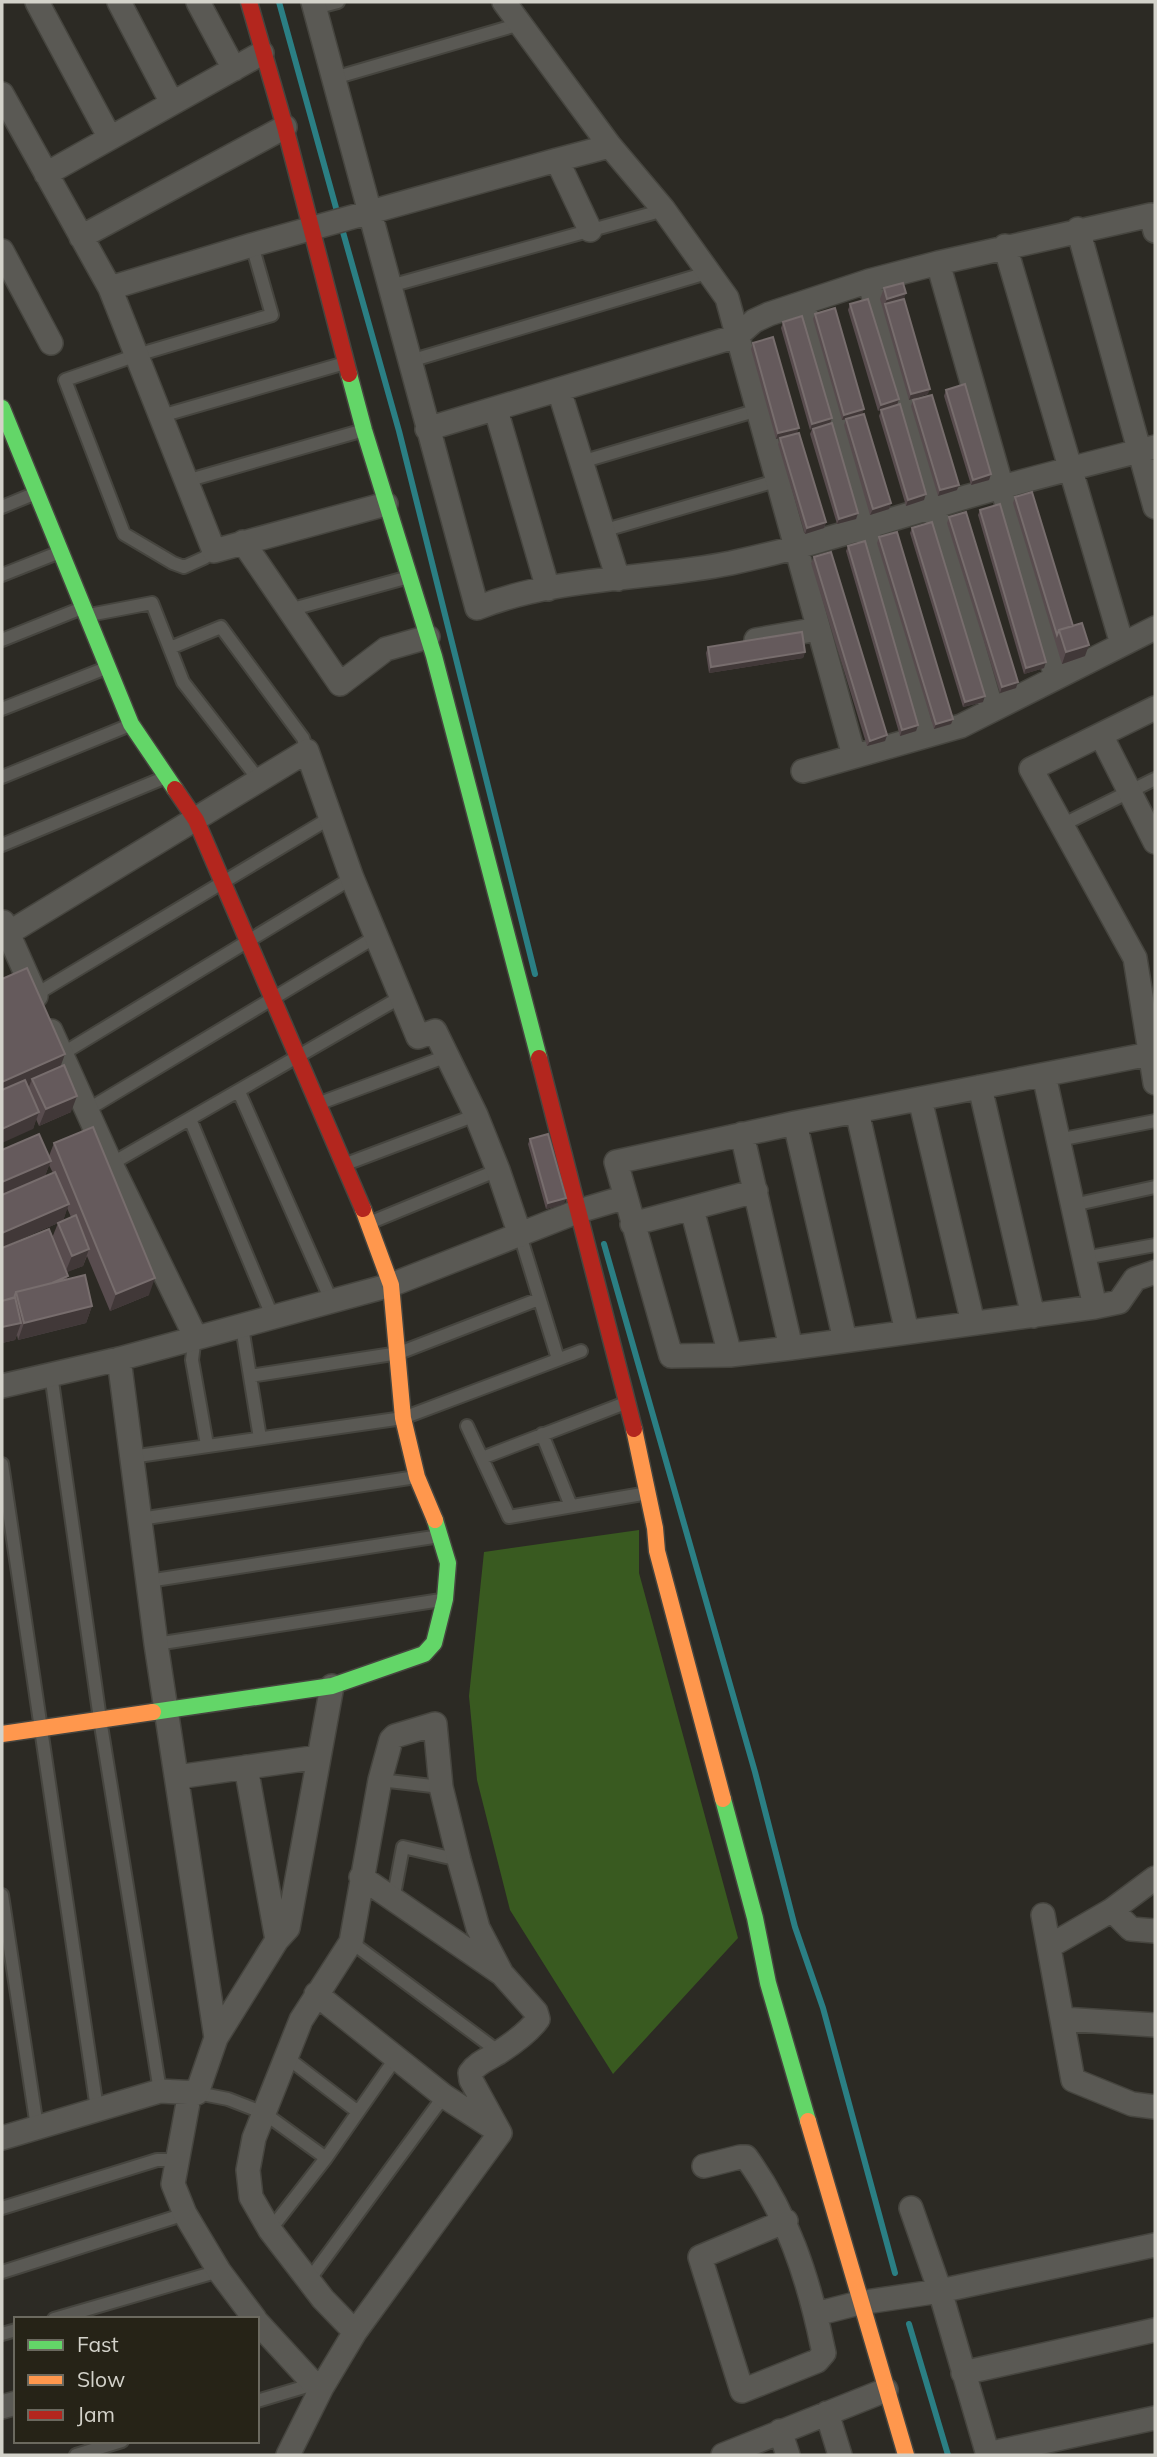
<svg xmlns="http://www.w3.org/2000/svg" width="1157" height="2457" font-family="Mulish,sans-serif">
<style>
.green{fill:#395a20}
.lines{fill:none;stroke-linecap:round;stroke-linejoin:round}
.stream{stroke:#2b7f84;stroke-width:6}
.lane-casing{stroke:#46453f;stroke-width:16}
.street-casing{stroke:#46453f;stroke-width:26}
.fast-casing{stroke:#46453f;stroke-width:19}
.slow-casing{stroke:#46453f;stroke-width:19}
.jam-casing{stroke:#46453f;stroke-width:19}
.lane{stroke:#5a5954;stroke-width:12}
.street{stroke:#5a5954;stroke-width:23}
.fast{stroke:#63d668;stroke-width:16}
.slow{stroke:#ff974d;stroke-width:16}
.jam{stroke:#b3261e;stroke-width:16}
.wall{fill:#584c4e;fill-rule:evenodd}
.shaded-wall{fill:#413838}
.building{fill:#655a5c;stroke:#776d6d;stroke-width:2}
</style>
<rect width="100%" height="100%" fill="#2c2a24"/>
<!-- green -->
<path class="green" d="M639,1530V1573L738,1938L613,2074L510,1910L477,1780L469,1696L484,1552Z"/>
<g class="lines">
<!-- stream -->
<path class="stream" d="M279,2L338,215
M341,225L399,431L535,974
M604,1244L755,1772L795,1927L823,2008L895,2273
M909,2324L948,2455"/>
<!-- lane casing -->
<g class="lane-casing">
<path id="lane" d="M315,8L338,2
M334,78L520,24
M390,286L664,210
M410,361L710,272
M161,416L345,363
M581,462L758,410
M186,481L364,430
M2,507L36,493
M602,531L776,481
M214,551L204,558L184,567L173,563L124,534L65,380L137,355L272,315L252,245
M2,575L60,552
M289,610L409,577
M89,615L152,603L183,682L259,780
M2,640L82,608
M170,648L221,627L303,738L307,751
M2,709L106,668
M2,777L130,725
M1062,825L1155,779
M2,845L166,777
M35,995L330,818
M62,1054L352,878
M239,1092L331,1300
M320,1103L447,1056
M87,1110L377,936
M190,1119L273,1318
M1058,1140L1155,1121
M111,1164L401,997
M346,1164L476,1115
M1073,1205L1155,1187
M369,1223L498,1170
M520,1235L558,1359
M1084,1258L1155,1245
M242,1327L260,1438
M195,1336L192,1360L207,1445
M51,1374L100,1719L160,2091
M250,1376L399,1353L539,1299
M467,1426L509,1517L648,1493
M542,1434L571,1506
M131,1457L403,1418L581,1351
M482,1458L628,1402
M2,1464L97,2109
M140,1519L416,1477
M148,1581L440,1536
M156,1644L441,1600
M380,1780L441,1787
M2,1895L37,2127
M393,1900L403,1847L459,1860
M351,1942L499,2052
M285,2056L358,2112
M197,2093L228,2099L264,2113L326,2158
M2,2208L157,2160H177
M270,2230L326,2158L395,2059
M2,2272L185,2214
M309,2280L444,2096
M54,2319L219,2271
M2,2334L16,2330
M257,2401L314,2384
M76,2455L122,2441"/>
</g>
<!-- street casing -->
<g class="street-casing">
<path id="street" d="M37,2L110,138
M119,2L172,103
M198,2L234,69
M313,2L477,608C557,576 648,580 731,563C811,546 888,520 966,497C1029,479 1092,463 1155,447
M504,2L610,146L664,210L727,298L854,756
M2,94L110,288L214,551L386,504
M557,160L610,146
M46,174L262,53
M1078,229L1155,507
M81,237L285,127
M1005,246L1122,644
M2,251L51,343
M938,263L1056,677
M869,281L992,710
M110,288L252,245L557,160L590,230
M803,303L924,736
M559,390L618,579
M496,410L548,589
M427,429L737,336L754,321L769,314L869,281L938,263L1151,215L1155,231
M243,542L340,684L386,649L428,637
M756,640L818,629
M1155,708L1031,769L1135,958L1155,1083
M1101,735L1155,842
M803,771L961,726L1155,628
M3,922L36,996
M2,937L307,751L352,878L418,1037L435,1031L476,1115L498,1170L520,1235
M51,1031L111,1164L195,1336
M1155,1053L795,1123L616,1162L671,1356L730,1355L791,1348L1095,1307L1119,1302L1135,1279L1155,1272
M1044,1075L1095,1307
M980,1087L1033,1316
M920,1099L973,1323
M857,1111L907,1332
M795,1123L845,1340
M742,1134L791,1348
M692,1209L730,1355
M632,1224L756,1191
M2,1386L119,1359L391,1285L579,1211L626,1197
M246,1767L277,1940
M177,1777L319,1757
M1112,1910L1131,1929L1155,1931
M1043,1915L1073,2080L1132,2104L1155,2107
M1050,1946L1112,1910L1155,1878
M316,1994L444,2096L498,2131
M1062,2019L1155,2025
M216,2038L277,1940L288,1928L332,1686
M190,2092L173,2184L185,2214L219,2271L255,2319
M2,2138L160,2091L197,2093L216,2038L156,1644L119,1359
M704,2166L740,2157H746C787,2213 808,2277 822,2344L824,2353L817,2361L742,2391L700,2257L786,2221
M911,2208L940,2291L988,2455
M816,2314L859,2303L940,2291L1155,2245
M257,2322L314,2384L322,2387
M355,2332L323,2299L270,2230L251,2197L248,2170L254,2138L301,2020L351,1942L380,1780L391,1740L395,1736L435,1724L441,1787L459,1860L478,1928L502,1974
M963,2373L1155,2330
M2,2407L16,2403
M827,2413L840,2455
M780,2431L788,2455
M987,2454L1155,2418
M288,2455L322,2387L355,2332L500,2133L471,2080L470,2073C477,2063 488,2059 498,2053C512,2044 529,2032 538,2019L536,2012L502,1974L361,1877
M723,2455L886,2390"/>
</g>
<!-- fast casing -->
<g class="fast-casing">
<path id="fast" d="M349,374L364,430L434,656L539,1058
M2,408L131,724L175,789
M153,1712L332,1686L424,1654L434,1643L445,1599L448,1563L435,1520
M723,1799L755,1918L768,1983L808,2121"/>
</g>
<!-- slow casing -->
<g class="slow-casing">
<path id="slow" d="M363,1209L391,1285L403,1418L417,1477L435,1520
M634,1429L655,1528L657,1551L723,1799
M2,1734L153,1712
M808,2121L906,2455"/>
</g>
<!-- jam casing -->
<g class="jam-casing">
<path id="jam" d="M249,2L285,127L349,374
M175,789L196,820L363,1209
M539,1058L634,1429"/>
</g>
<!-- lane -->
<use href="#lane" class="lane"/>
<!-- street -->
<use href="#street" class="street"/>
<!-- fast -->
<use href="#fast" class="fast"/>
<!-- slow -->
<use href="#slow" class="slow"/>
<!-- jam -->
<use href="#jam" class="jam"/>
</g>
<!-- wall -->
<path class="wall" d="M884,288L904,299L928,394L909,400L880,299Z
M850,304L899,399L897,405L924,500L906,506L879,416L881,410L878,411L848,310Z
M815,314L862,414L891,503L889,509L870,515L844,425L846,419L842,420L813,319Z
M783,322L830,424L858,513L856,519L837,524L810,434L812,429L810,430L781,328Z
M753,343L797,433L826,522L824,528L805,534L778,444L780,438L795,434L776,439L751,349Z
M946,390L991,474L989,480L971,485L944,396Z
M913,400L957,490L938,496L911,406Z
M1015,497L1073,626L1085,656L1062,664L1013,503Z
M980,510L1044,668L1024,674L978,515Z
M949,517L1016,688L1000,693L947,523Z
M912,528L983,702L963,707L910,533Z
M879,537L953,719L951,724L934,729L877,543Z
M848,546L918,725L916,731L900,736L846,551Z
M814,557L887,735L885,741L867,746L811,563Z
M708,647L805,652L803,658L709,673L706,653Z
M2,979L71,1112L39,1126L36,1119L33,1129Z
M530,1139L564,1204L546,1209L528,1144Z
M54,1143L149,1295L110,1311L87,1256L83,1266L66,1272L67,1279L92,1306L86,1323L18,1340L17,1335L15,1340L2,1343V1248L52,1238L58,1223L2,1247L49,1156ZM49,1165L53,1173L45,1176ZM67,1208L71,1217L63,1221Z"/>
<!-- shaded-wall -->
<path class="shaded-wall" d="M906,293L902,304H885L887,299Z
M930,389L928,394L909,400L911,394Z
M899,399L897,405L878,411L881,405Z
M864,409L862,415L842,420L844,415Z
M832,418L830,424L810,430L812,424Z
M799,428L797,433L776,439L778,433Z
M991,474L989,480L971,485L973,480Z
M959,485L957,490L938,496L940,490Z
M926,494L924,500L906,506L908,500Z
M891,503L889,509L870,515L873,509Z
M858,513L856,519L837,524L839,519Z
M826,522L824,528L805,534L807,528Z
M1089,645L1085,656L1062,664L1066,652Z
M805,652L803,658L709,673L711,667Z
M1046,662L1044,668L1024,674L1026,668Z
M1018,682L1016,688L1000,693L1002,687Z
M985,696L983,702L963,707L965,702Z
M953,719L951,724L934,729L936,724Z
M918,725L916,731L900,736L902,730Z
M887,735L885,741L867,746L870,741Z
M65,1054L57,1076L32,1079L28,1089L2,1100V1082Z
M77,1096L71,1112L39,1126L46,1109Z
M39,1112L33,1129L2,1143V1129Z
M51,1161L44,1178L2,1196V1182Z
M566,1198L564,1204L546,1209L548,1203Z
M69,1204L63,1221L2,1247V1233Z
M89,1249L83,1266L65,1273L72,1256Z
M155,1278L149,1295L110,1311L116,1294Z
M92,1306L86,1323L18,1340L24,1323Z
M21,1323L15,1340L2,1343V1327Z"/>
<!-- building -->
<path class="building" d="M903,283L906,293L887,299L884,288Z
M868,299L899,399L881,405L850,304Z
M904,299L930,389L911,394L885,304Z
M835,308L864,409L844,415L815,314Z
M802,316L832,418L812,424L783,322Z
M773,337L799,428L778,433L753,343Z
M965,384L991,474L973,480L946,390Z
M932,395L959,485L940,490L913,400Z
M900,404L926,494L908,500L881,410Z
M864,414L891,503L873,509L846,419Z
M832,423L858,513L839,519L813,429Z
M799,433L826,522L807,528L780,438Z
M1032,492L1073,626L1059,630L1057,635L1015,497Z
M1000,504L1046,662L1026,668L980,510Z
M966,512L1018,682L1002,687L949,517Z
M932,522L985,696L965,702L912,528Z
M897,532L953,719L936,724L879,537Z
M865,541L918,725L902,730L848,546Z
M831,552L887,735L870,741L814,557Z
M1082,623L1089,645L1066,652L1059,630Z
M802,632L805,652L711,667L708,647Z
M27,968L65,1054L2,1082V979Z
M64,1065L77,1096L46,1109L32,1079Z
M25,1080L39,1112L2,1129V1090Z
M93,1127L155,1278L116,1294L54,1143Z
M39,1134L51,1161L2,1182V1150Z
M548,1134L566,1198L548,1203L530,1139Z
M55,1172L69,1204L2,1233V1195Z
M76,1215L89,1249L72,1256L58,1223Z
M49,1229L68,1276L52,1283L16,1292L14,1298L2,1301V1248Z
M85,1275L92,1306L24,1323L16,1292Z
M15,1297L21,1323L2,1327V1301Z"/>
<!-- border -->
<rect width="1157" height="2457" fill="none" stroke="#d3d2ca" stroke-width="7"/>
<!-- legend -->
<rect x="14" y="2317" width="245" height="126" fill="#262317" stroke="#6b695f" stroke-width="2"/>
<rect x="28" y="2340" width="35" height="10" fill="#63d668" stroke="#6b695f" stroke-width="2"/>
<text x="77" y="2352" font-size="21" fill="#d3d2ca">Fast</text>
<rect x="28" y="2375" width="35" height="10" fill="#ff974d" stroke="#6b695f" stroke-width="2"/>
<text x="77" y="2387" font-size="21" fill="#d3d2ca">Slow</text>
<rect x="28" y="2410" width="35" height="10" fill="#b3261e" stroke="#6b695f" stroke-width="2"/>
<text x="77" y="2422" font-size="21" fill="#d3d2ca">Jam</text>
</svg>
